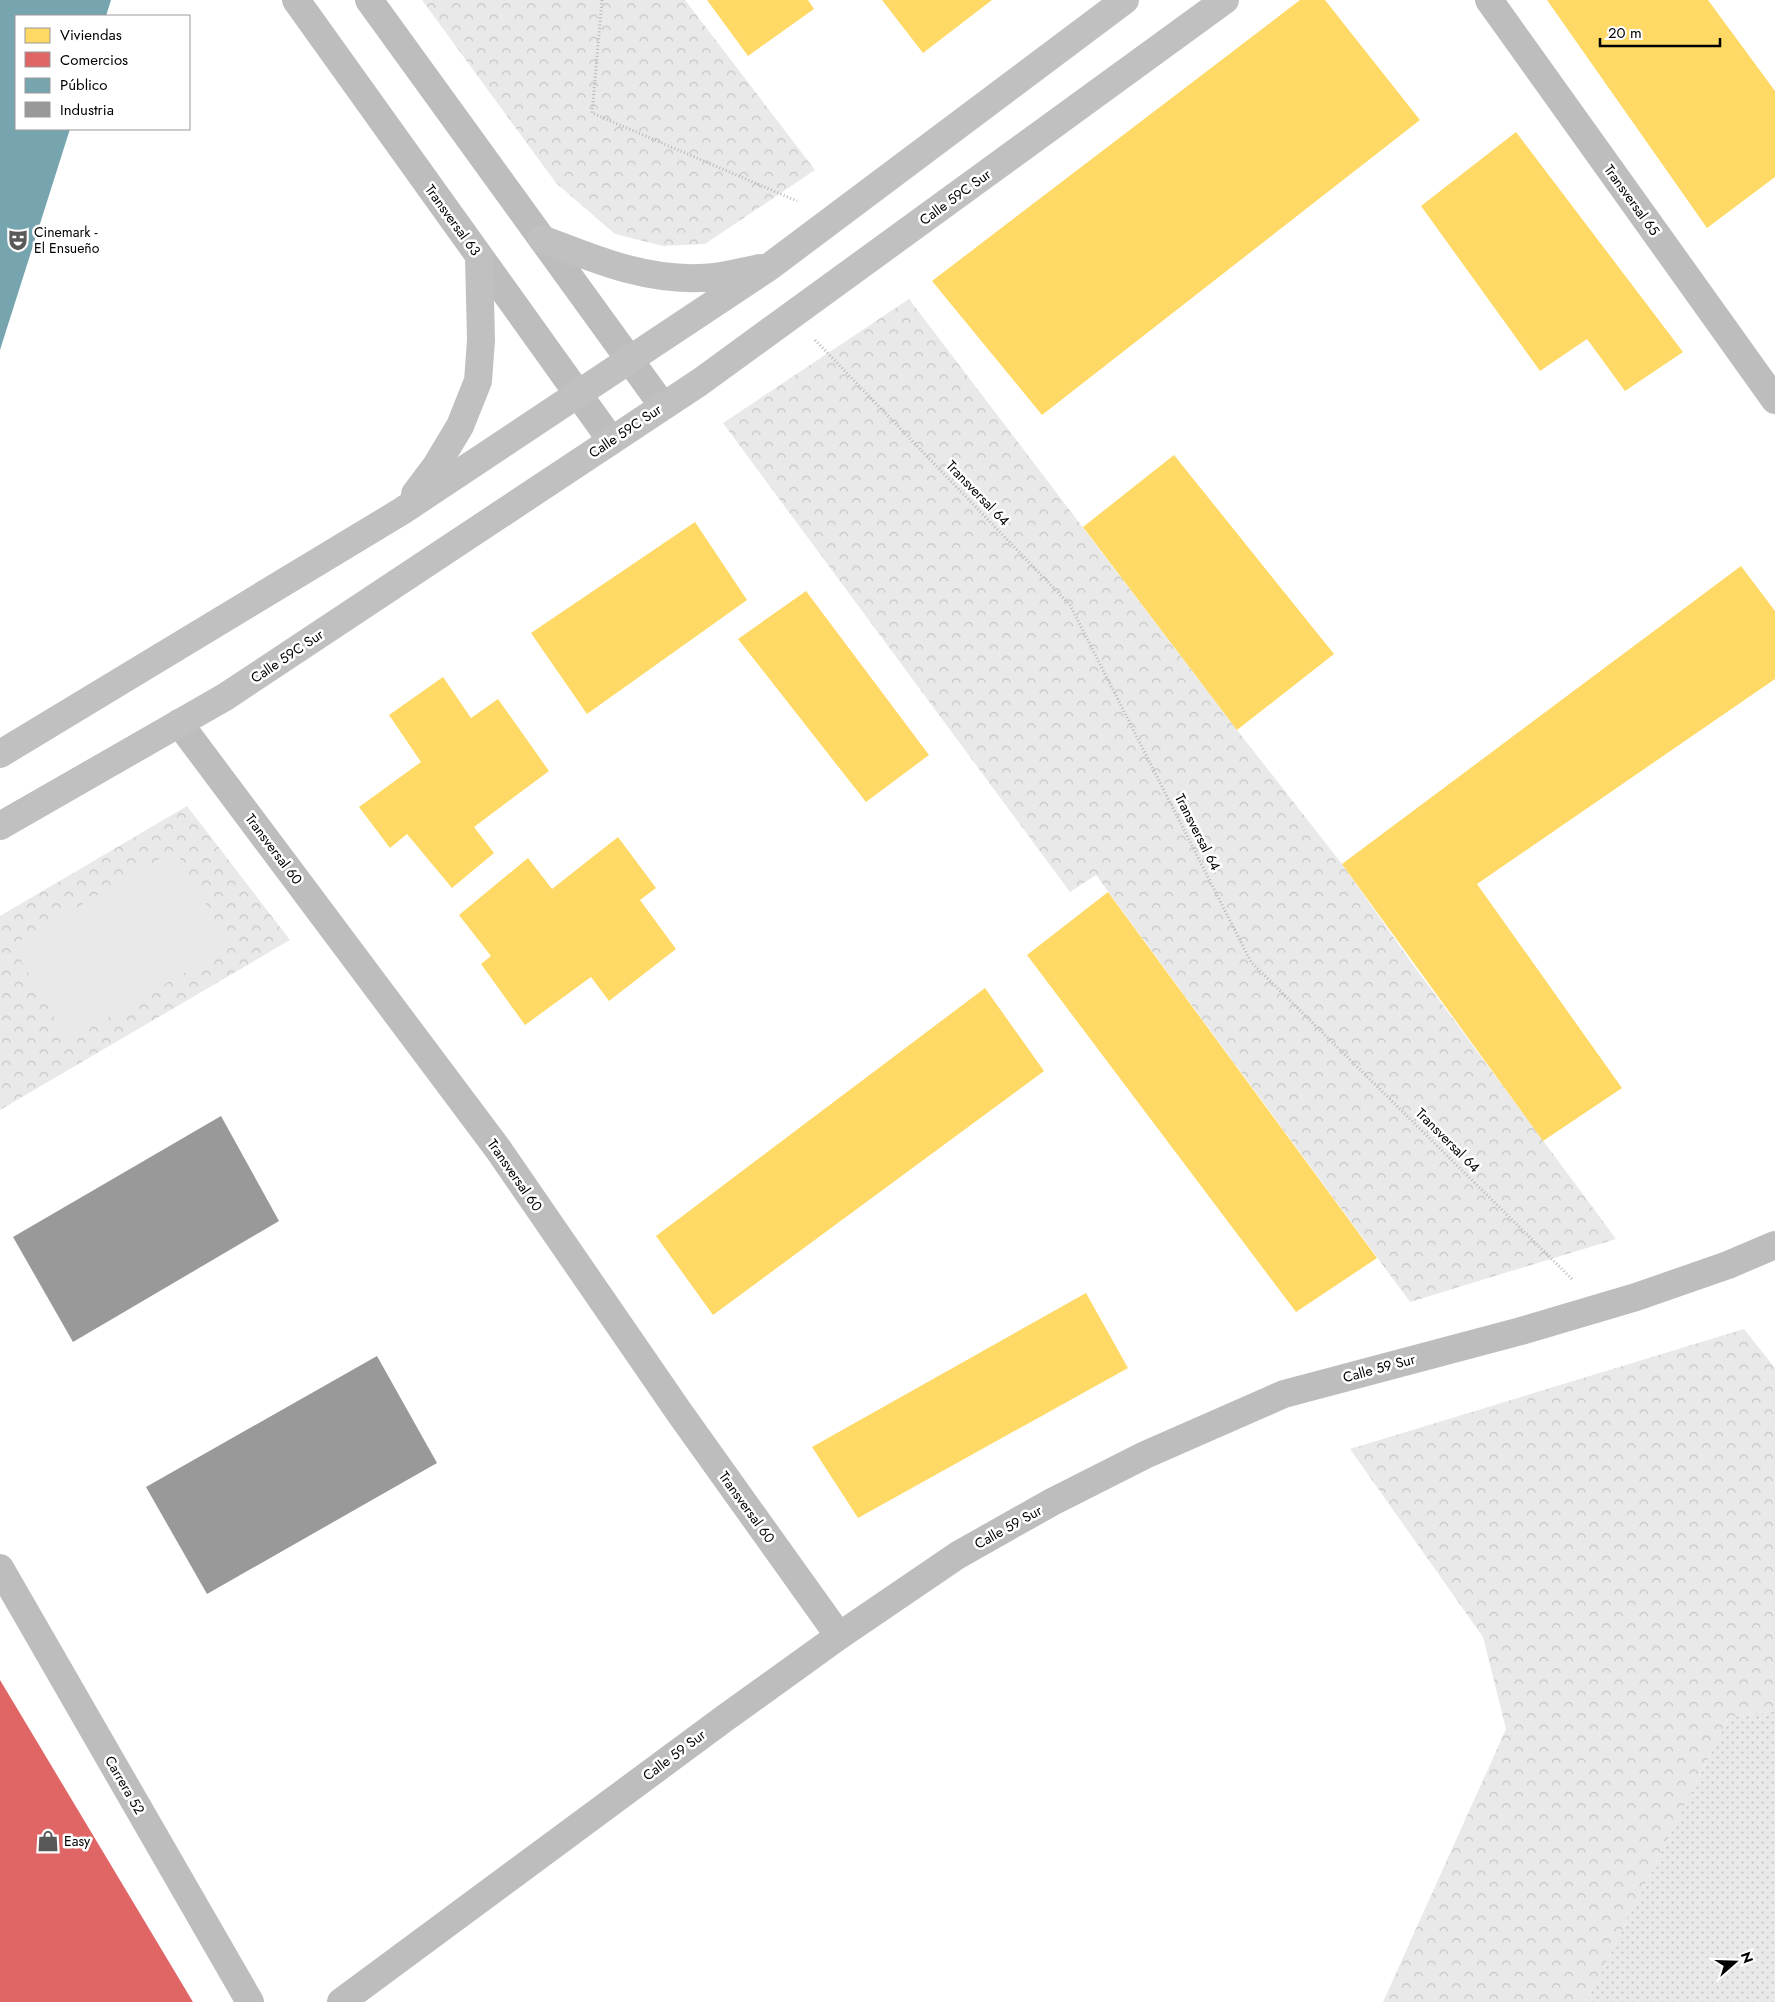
<svg xmlns="http://www.w3.org/2000/svg" width="1775" height="2002" font-family="Jost,sans-serif">
<style>
.grass{fill:url(#grass-dots)}
.forest{fill:url(#forest-crowns)}
.pitch{fill:#e9e9e9}
.homes{fill:#ffd966}
.shops{fill:#e06666}
.public{fill:#76a5af}
.industry{fill:#999}
.lines{fill:none;stroke-linecap:round;stroke-linejoin:round}
.path{stroke:#b8b8b8;stroke-width:3;stroke-dasharray:1 2.5;stroke-linecap:butt}
.street{stroke:#bdbdbd;stroke-width:28}
.secondary{stroke:#c0c0c0;stroke-width:28}
.labels{text-anchor:middle;dominant-baseline:central;stroke-width:5;stroke-linejoin:round;paint-order:stroke}
.street-label{font-size:14px;fill:#000;stroke:#fff}
.poi-label{font-size:14px;fill:#000;stroke:#fff;text-anchor:start}
</style>
<defs>
<pattern id="grass-dots" width="8" height="8" patternUnits="userSpaceOnUse" patternTransform="scale(1.25)"><rect width="8" height="8" fill="#e9e9e9"/><path d="M2 2h.1M6 6h.1" fill="none" stroke="#c6c6c6" stroke-width="1.8" stroke-linecap="round"/></pattern>
<pattern id="forest-crowns" width="20" height="18" patternUnits="userSpaceOnUse" patternTransform="scale(1.25)"><rect width="20" height="18" fill="#e9e9e9"/><path d="M2 6a3 3 0 1 1 6 0M12 15a3 3 0 1 1 6 0" fill="none" stroke="#c6c6c6"/></pattern>
</defs>
<rect width="100%" height="100%" fill="#fff"/>
<!-- grass -->
<path class="grass" d="M1775,1711V2002H1586L1729,1717Z"/>
<!-- forest -->
<path class="forest" d="M422,0H685L815,170L705,244L663,246L615,234L556,183Z
M909,299L1237,730L1342,864L1411,962L1616,1239L1410,1302L1096,875L1070,892L723,423Z
M187,806L290,940L0,1110V916Z
M1744,1329L1775,1368V1711L1729,1717L1586,2002H1383L1506,1729L1483,1637L1350,1449Z"/>
<!-- pitch -->
<path class="pitch" d="M175,850L230,946L68,1041L12,945Z"/>
<!-- homes -->
<path class="homes" d="M707,0H808L814,9L748,56Z
M882,0H992L923,53Z
M1300,0H1325L1420,120L1042,415L932,281Z
M1547,0H1708L1775,91V177L1707,228Z
M1516,132L1683,352L1625,391L1587,339L1540,371L1421,206Z
M1174,455L1334,654L1237,730L1083,527Z
M695,522L747,600L587,714L531,633Z
M1741,566L1775,611V679L1477,884L1622,1088L1543,1141L1342,864Z
M806,591L929,755L866,802L738,639Z
M443,677L471,718L498,699L549,771L474,827L494,853L452,888L407,834L390,848L359,807L421,762L389,715Z
M618,837L656,888L640,900L676,949L609,1001L591,977L525,1025L481,964L491,956L459,915L528,858L552,889Z
M1108,892L1377,1258L1296,1312L1027,955Z
M985,988L1044,1071L713,1315L656,1236Z
M1086,1293L1128,1368L858,1518L812,1447Z"/>
<!-- shops -->
<path class="shops" d="M0,1680L193,2002H0Z"/>
<!-- public -->
<path class="public" d="M0,0H111L106,16H16V129H70L0,350Z"/>
<!-- industry -->
<path class="industry" d="M221,1116L279,1221L73,1342L13,1237Z
M377,1356L437,1463L207,1594L146,1487Z"/>
<g class="lines">
<!-- path -->
<path class="path" d="M602,0L592,113L797,201
M815,340L1070,605L1251,962L1572,1279"/>
<!-- street -->
<path class="street" d="M296,0L611,440
M369,0L663,406
M1489,0L1775,400
M179,723L498,1149L679,1412L839,1636
M0,1568L250,2002
M341,2002L725,1718L839,1636L958,1555L1052,1502L1145,1455L1284,1394L1521,1331L1636,1297L1728,1265L1775,1245"/>
<!-- secondary -->
<path class="secondary" d="M542,239C595,259 642,280 700,278C720,278 741,272 760,268
M415,494L436,466L460,426L478,381L481,340L479,257
M0,754L402,511L769,267L1125,0
M0,826L225,697L700,382L1225,0"/>
</g>
<!-- icons -->
<defs>
<g id="theatre-bare" transform="scale(1.725)"><path d="M-5-5.5Q0-4 5-5.5V0Q5 5 0 6Q-5 5-5 0ZM-3.3-2.5H-1v1.5H-3.3ZM1-2.5H3.3v1.5H1ZM-2.8 1Q0 5.5 2.8 1Z" fill="#595959" stroke="#fff" stroke-width="2.5" paint-order="stroke"/></g>
<g id="shop-bare" transform="scale(1.725)"><path d="M-5-2.5h2.3a2.7 3.5 0 0 1 5.4 0H5L5.5 6h-11ZM-1.5-2.5h3a1.5 2.3 0 0 0-3 0Z" fill="#595959" stroke="#fff" stroke-width="2.5" paint-order="stroke"/></g>
</defs>
<g fill-rule="evenodd">
<use href="#theatre-bare" x="18" y="240"/>
<use href="#shop-bare" x="48" y="1841"/>
</g>
<g class="labels">
<!-- street labels -->
<g class="street-label">
<text transform="translate(955 197) rotate(-36)">Calle 59C Sur</text>
<text transform="translate(1632 200) rotate(54)">Transversal 65</text>
<text transform="translate(453 220) rotate(54)">Transversal 63</text>
<text transform="translate(625 431) rotate(-34)">Calle 59C Sur</text>
<text transform="translate(978 493) rotate(46)">Transversal 64</text>
<text transform="translate(287 656) rotate(-34)">Calle 59C Sur</text>
<text transform="translate(1198 832) rotate(63)">Transversal 64</text>
<text transform="translate(274 849) rotate(53)">Transversal 60</text>
<text transform="translate(1448 1140) rotate(45)">Transversal 64</text>
<text transform="translate(515 1175) rotate(55)">Transversal 60</text>
<text transform="translate(1379 1368) rotate(-15)">Calle 59 Sur</text>
<text transform="translate(747 1507) rotate(54)">Transversal 60</text>
<text transform="translate(1008 1527) rotate(-29)">Calle 59 Sur</text>
<text transform="translate(674 1755) rotate(-37)">Calle 59 Sur</text>
<text transform="translate(125 1785) rotate(60)">Carrera 52</text>
</g>
<!-- poi labels -->
<g class="poi-label">
<text x="34" y="232">Cinemark -<tspan x="34" dy="16">El Ensueño</tspan></text>
<text x="64" y="1841">Easy</text>
</g>
</g>
<!-- legend -->
<rect x="15" y="15" width="175" height="115" fill="#ffffff" stroke="#999999"/>
<rect x="25" y="28" width="25" height="15" fill="#ffd966" stroke="#999999"/>
<text x="60" y="40" font-size="15" fill="#000000">Viviendas</text>
<rect x="25" y="52" width="25" height="15" fill="#e06666" stroke="#999999"/>
<text x="60" y="65" font-size="15" fill="#000000">Comercios</text>
<rect x="25" y="78" width="25" height="15" fill="#76a5af" stroke="#999999"/>
<text x="60" y="90" font-size="15" fill="#000000">Público</text>
<rect x="25" y="102" width="25" height="15" fill="#999999" stroke="#999999"/>
<text x="60" y="115" font-size="15" fill="#000000">Industria</text>
<!-- north arrow -->
<g transform="translate(1735 1962) rotate(70)" stroke="#ffffff" stroke-width="4" paint-order="stroke">
<path d="M0-4L9 19L0 12L-9 19Z" fill="#000000"/>
<text y="-8" font-size="14" font-weight="bold" text-anchor="middle" fill="#000000">N</text>
</g>
<!-- scale -->
<path d="M1600 38v8h120v-8" fill="none" stroke="#000000" stroke-width="2.5"/>
<text x="1608" y="38" font-size="15" fill="#000000" stroke="#ffffff" stroke-width="4" paint-order="stroke">20 m</text>
</svg>
